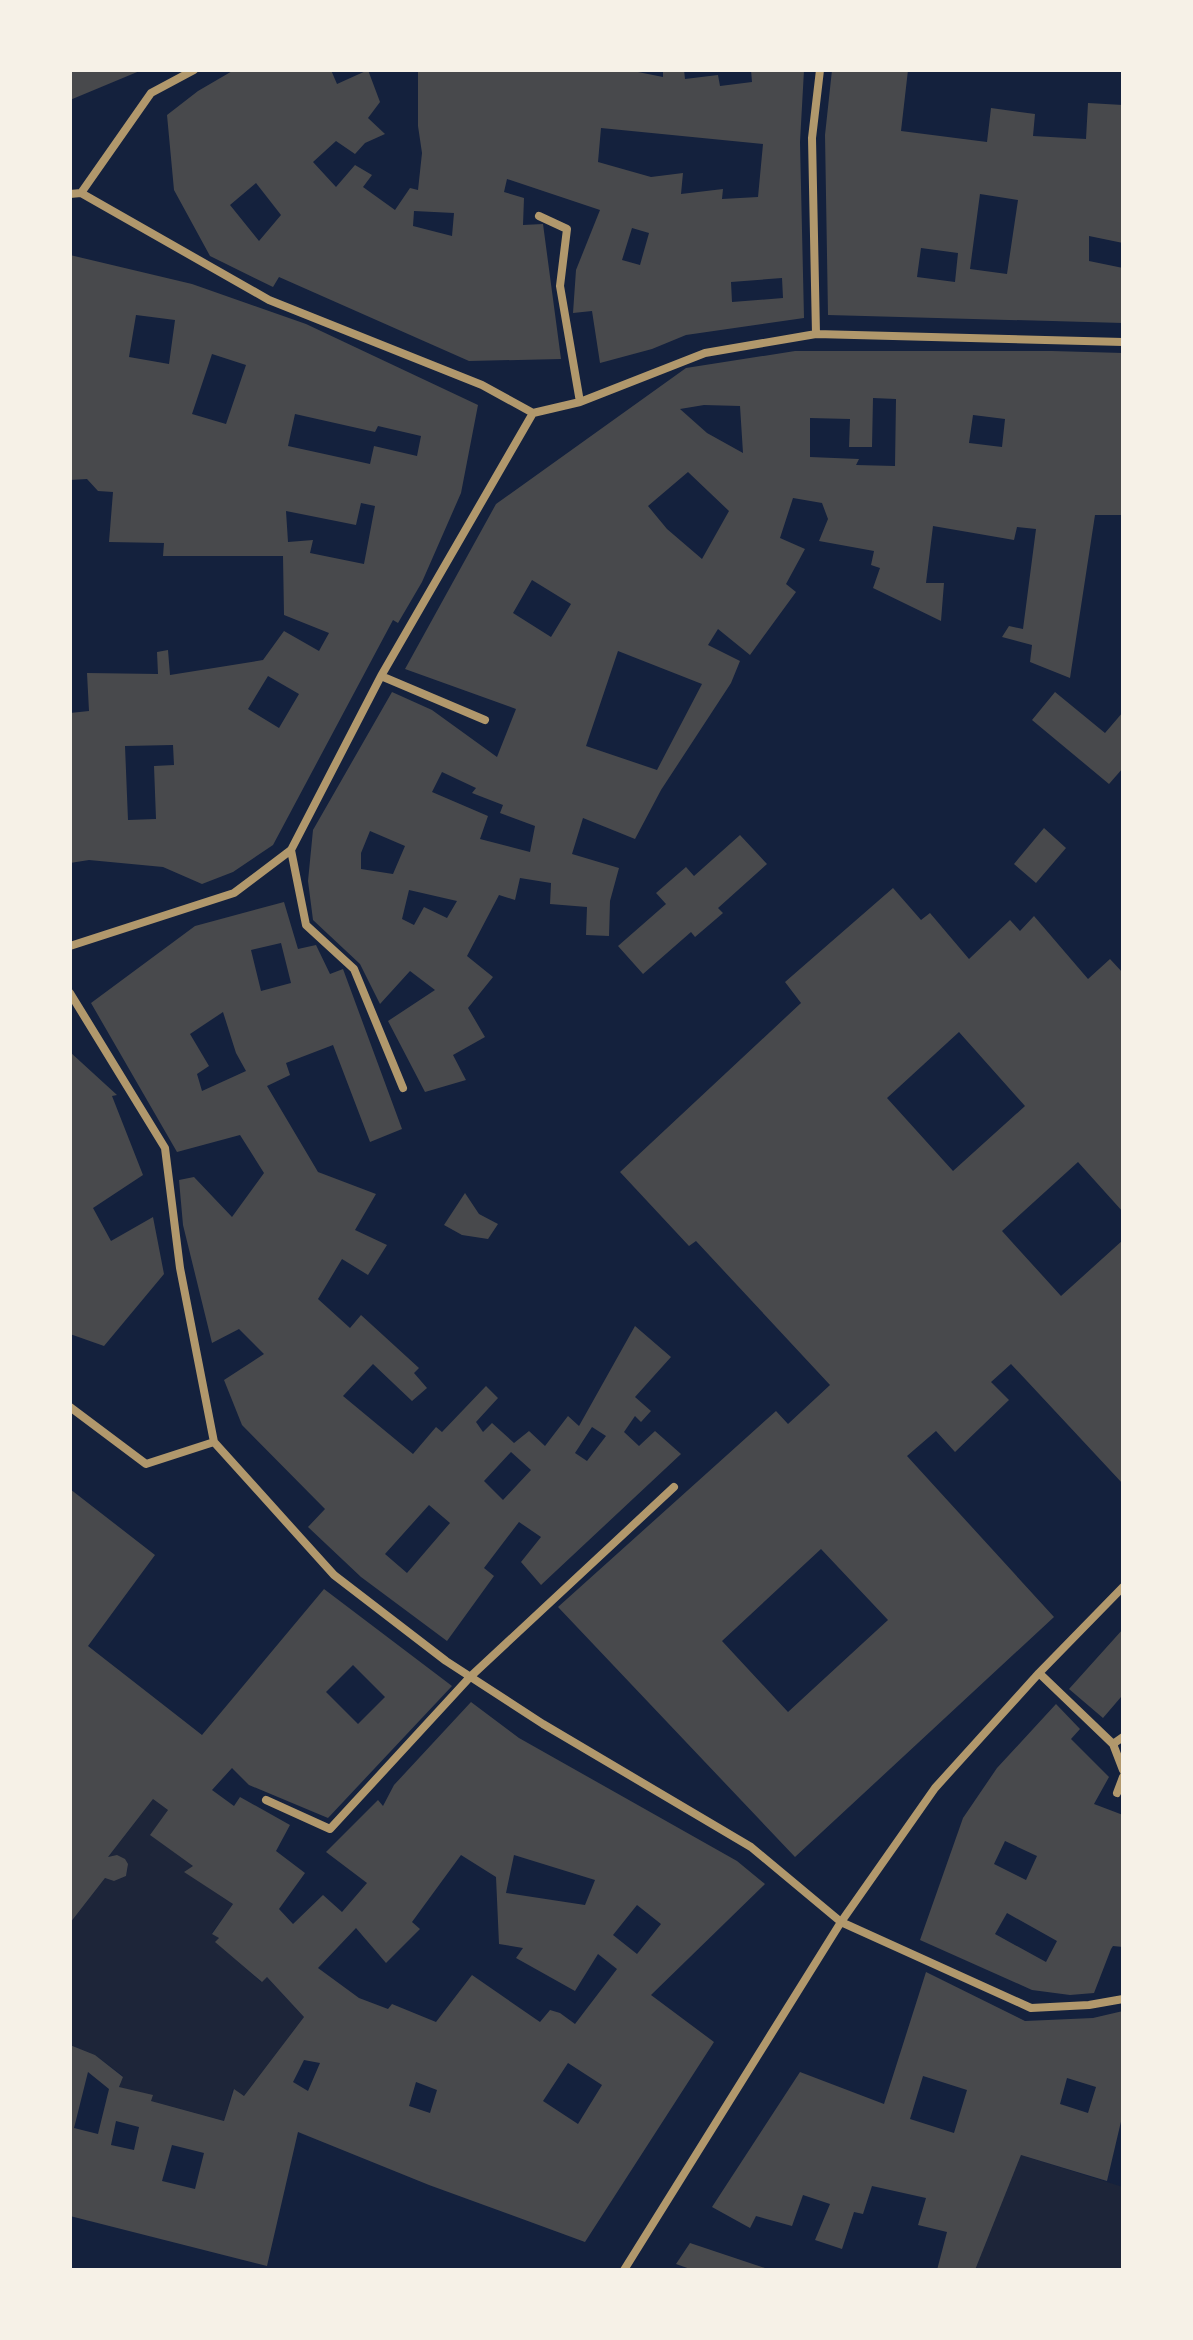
<svg xmlns="http://www.w3.org/2000/svg" width="1193" height="2340" font-family="'Times New Roman',serif">
<style>
.green{fill:#1d2539}
.building{fill:#48494c;fill-rule:evenodd}
.lines{fill:none;stroke-linecap:round;stroke-linejoin:round}
.minor{stroke:#b1986c;stroke-width:8}
</style>
<rect width="100%" height="100%" fill="#14213d"/>
<!-- green -->
<path class="green" d="M153,1799L168,1810L151,1835L193,1866L185,1872L233,1904L212,1933L219,1938L216,1942L261,1982L267,1977L304,2017L244,2096L233,2089L224,2121L151,2101L119,2087L123,2076L95,2055L70,2045V1923L105,1878L114,1881L126,1876C131,1861 122,1854 108,1857Z
M1021,2155L1123,2187V2270H975Z"/>
<!-- building -->
<path class="building" d="M70,70H142L70,100Z
M234,70H331L337,84L368,70L380,102L368,118L385,134L365,143L355,154L336,141L313,162L336,187L355,165L372,175L363,187L395,210L410,188L418,190L422,153L418,126V70H628L663,77V70H684L685,79L718,75L720,86L752,82L751,70H804L800,142L804,318L686,335L652,349L600,363L592,311L573,313L576,270L600,210L507,179L504,192L524,198L523,225L543,224L561,359L469,361L279,277L273,287L210,256L174,190L167,115L198,91ZM601,128L763,144L758,197L722,199L723,189L681,194L683,173L651,177L598,162ZM256,183L281,215L259,241L230,205ZM414,211L454,213L452,236L413,226ZM632,228L649,233L640,265L622,260ZM782,278L783,298L732,302L731,282Z
M832,70H908L901,131L987,142L991,108L1035,114L1033,136L1086,139L1088,103L1123,105V243L1089,236V261L1123,268V323L828,315L825,135ZM980,194L1018,200L1007,274L970,269ZM921,248L958,253L955,282L917,277Z
M70,255L192,284L306,324L478,405L461,493L422,582L398,623L393,620L273,845L233,872L202,884L163,867L89,860L70,863V713L89,711L87,673L158,674L157,652L168,650L170,675L263,660L284,631L319,651L329,633L284,615L283,556H163L164,543L109,542L113,492L98,491L87,479L70,480ZM136,315L175,320L169,364L129,357ZM212,354L246,365L226,424L192,414ZM295,414L375,432L378,426L421,436L417,456L374,446L370,464L288,446ZM361,503L375,506L364,564L310,553L313,540L288,542L286,511L356,525ZM268,676L299,694L279,728L248,709ZM173,745L174,765L154,766L156,819L128,820L125,746Z
M795,351H1052L1123,353V515H1095L1070,678L1030,662L1032,645L1002,637L1009,626L1023,629L1036,529L1017,527L1014,540L933,526L926,583H944L941,621L873,588L880,568L871,565L874,551L819,541L828,519L822,503L793,498L780,538L805,549L786,584L796,592L750,655L718,629L708,645L740,661L731,683L661,790L635,839L583,818L572,854L619,868L610,901L609,936L586,935L587,907L550,904L551,883L520,878L515,900L499,895L467,956L493,977L468,1008L485,1037L453,1055L466,1080L425,1092L388,1021L435,990L410,971L380,1004L360,964L313,920L308,881L313,830L392,692L432,710L497,757L516,709L405,669L496,504L686,368ZM873,398L896,399L895,466L856,465L859,459L810,457V418L850,419L849,447H872ZM704,405L740,406L743,453L707,433L680,409ZM973,415L1005,419L1002,447L969,443ZM688,472L729,511L702,559L667,529L648,506ZM532,580L571,604L551,637L513,613ZM618,651L702,684L657,770L586,746ZM442,772L476,788L472,793L503,805L500,813L535,826L530,852L480,839L488,816L432,792ZM370,831L405,846L393,874L361,869V853ZM409,890L457,901L447,918L424,907L414,925L402,919Z
M1055,692L1105,733L1123,712V768L1109,784L1032,720Z
M1044,828L1066,848L1036,883L1014,864Z
M740,835L767,864L718,908L723,913L695,937L691,932L643,974L618,946L666,904L656,893L686,867L694,876Z
M893,888L921,920L930,913L969,959L1010,920L1020,931L1034,916L1088,979L1110,959L1123,973V1212L1078,1162L1002,1231L1061,1296L1123,1240V1484L1011,1364L991,1382L1009,1400L955,1452L936,1431L907,1456L1054,1617L795,1857L558,1607L776,1411L788,1424L830,1385L696,1241L689,1246L620,1172L801,1003L785,982ZM959,1032L1025,1106L953,1171L887,1098ZM821,1549L888,1620L788,1712L722,1641Z
M284,902L298,949L316,945L330,974L343,969L402,1129L370,1142L333,1045L286,1063L290,1075L267,1086L318,1172L376,1194L355,1230L387,1245L368,1275L342,1259L318,1299L350,1328L361,1315L419,1368L414,1373L427,1388L412,1401L373,1364L343,1396L413,1454L436,1427L442,1432L486,1386L498,1398L476,1422L483,1432L492,1423L514,1443L529,1431L545,1446L568,1416L579,1426L635,1326L671,1357L635,1397L651,1411L641,1422L635,1416L624,1432L639,1446L655,1431L681,1454L541,1585L521,1562L541,1537L519,1522L484,1568L494,1576L447,1641L361,1577L308,1527L325,1509L242,1425L224,1380L264,1354L239,1329L212,1343L183,1225L179,1180L194,1177L232,1217L264,1173L240,1135L177,1152L91,1003L195,926ZM281,943L291,983L261,991L251,950ZM223,1012L236,1053L246,1071L202,1091L197,1074L209,1066L190,1034ZM592,1427L606,1436L587,1461L575,1453ZM511,1452L531,1470L503,1500L484,1481ZM429,1505L450,1523L407,1573L385,1554Z
M70,1052L117,1095L112,1096L143,1175L93,1208L111,1241L153,1217L164,1274L104,1346L70,1334Z
M465,1193L479,1214L498,1224L488,1239L462,1235L444,1225Z
M70,1489L155,1555L88,1646L202,1735L324,1589L452,1686L328,1818L249,1785L232,1768L212,1790L234,1806L240,1797L290,1825L276,1851L305,1873L279,1909L293,1924L323,1895L342,1912L367,1883L326,1852L378,1800L383,1806L394,1785L471,1702L519,1738L737,1861L765,1884L651,1995L714,2042L585,2242L429,2185L298,2132L267,2266L70,2216V2045L95,2055L123,2077L119,2087L153,2095L151,2101L224,2121L234,2089L244,2096L304,2017L267,1977L262,1982L215,1942L219,1938L212,1934L233,1904L184,1872L193,1866L150,1835L168,1810L153,1799L108,1857L117,1855L125,1859L128,1864L126,1876L114,1881L105,1878L70,1923ZM353,1665L385,1697L358,1724L326,1692ZM461,1855L496,1877L499,1944L523,1948L516,1958L575,1991L598,1954L617,1969L575,2024L560,2013L550,2010L540,2022L472,1975L436,2022L392,2004L388,2009L359,1998L318,1968L356,1928L386,1963L420,1929L412,1922ZM514,1855L595,1880L585,1905L506,1893ZM637,1905L661,1924L637,1954L613,1935ZM304,2060L320,2063L308,2091L293,2082ZM568,2063L602,2085L578,2124L543,2101ZM88,2072L109,2089L98,2134L74,2128ZM416,2082L437,2090L430,2113L409,2106ZM116,2121L139,2127L134,2150L111,2145ZM172,2145L204,2153L195,2189L162,2181Z
M1123,1629V1698L1121,1697L1103,1718L1069,1689Z
M1056,1704L1080,1729L1071,1739L1109,1777L1094,1804L1123,1815V1947L1113,1946L1111,1949L1094,1993L1070,1995L1032,1990L920,1940L963,1818L997,1768ZM1005,1841L1037,1856L1026,1880L994,1864ZM1007,1913L1057,1941L1046,1962L995,1934Z
M926,1972L1025,2021L1093,2018L1123,2011V2113L1107,2181L1021,2155L975,2270H937L947,2232L918,2225L926,2198L872,2186L863,2214L854,2212L842,2249L815,2240L830,2204L803,2195L792,2226L756,2216L750,2228L712,2207L800,2072L884,2104ZM923,2076L967,2090L954,2133L910,2119ZM1067,2078L1096,2087L1088,2113L1060,2104Z
M690,2243L768,2269V2270H693L676,2264Z"/>
<g class="lines">
<!-- minor -->
<path class="minor" d="M81,193L151,93L194,70
M70,194L81,193L269,300L482,385L533,413L580,402L705,353L816,334L1123,342
M539,216L567,229L560,286L580,402
M816,334L812,138L820,70
M381,676L485,720
M291,850L306,925L354,969L403,1088
M70,946L234,893L291,850L381,676L533,413
M70,993L165,1148L180,1268L214,1442L334,1575L446,1661L543,1724L751,1847L841,1922L1031,2008L1089,2005L1123,1999
M70,1407L146,1464L214,1442
M1039,1673L1113,1744L1123,1737
M1113,1744L1123,1770
M1117,1793L1123,1777
M266,1800L330,1829L470,1677L674,1487
M624,2270L841,1922L935,1788L1039,1673L1123,1587"/>
</g>
<!-- border -->
<rect width="1193" height="2340" fill="none" stroke="#f6f1e7" stroke-width="144"/>
</svg>
